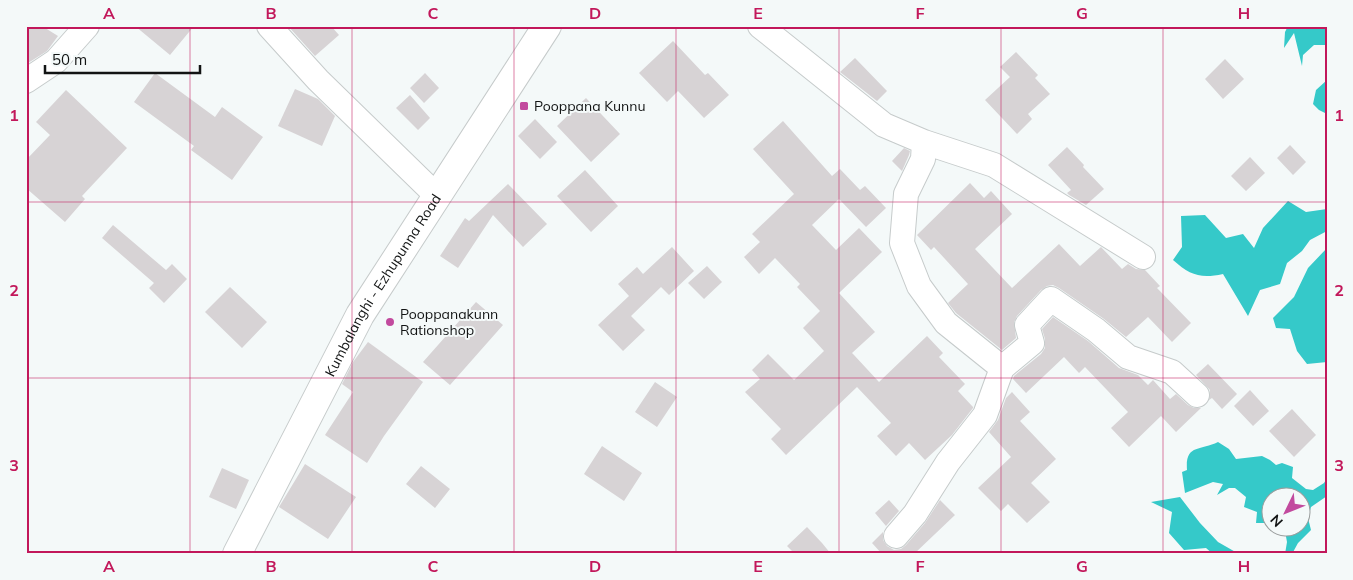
<svg xmlns="http://www.w3.org/2000/svg" width="1353" height="580" font-family="Mulish,sans-serif">
<style>
.water{fill:#35c9c9}
.building{fill:#d7d3d5}
.lines{fill:none;stroke-linecap:round;stroke-linejoin:round}
.street-casing{stroke:#c6cbcb;stroke-width:26}
.secondary-casing{stroke:#c6cbcb;stroke-width:30}
.street{stroke:#fff;stroke-width:24}
.secondary{stroke:#fff;stroke-width:28}
.grid{fill:none;stroke:#c2185b;stroke-width:1;stroke-opacity:0.55}
.poi-dot{fill:#c24a9e;stroke:#f4f9f9;stroke-width:2}
.labels{text-anchor:middle;dominant-baseline:central;stroke-width:4;stroke-linejoin:round;paint-order:stroke}
.poi-label{font-size:14px;fill:#121414;stroke:#f4f9f9;text-anchor:start}
.street-label{font-size:14px;fill:#121414;stroke:#f4f9f9}
.neatline{fill:none;stroke:#c2185b;stroke-width:2}
.grid-label{font-size:16px;text-anchor:middle;font-weight:bold;fill:#c2185b}
</style>
<rect width="100%" height="100%" fill="#f4f9f9"/>
<!-- water -->
<path class="water" d="M1288,26H1327L1326,45H1314L1303,55L1302,66L1294,33L1284,48L1285,32Z
M1327,80V114L1319,110L1313,104L1316,90Z
M1288,201L1306,212L1327,209V231L1310,240L1302,251L1287,263L1280,284L1260,290L1248,316L1223,274C1200,279 1190,275 1173,260L1182,247L1181,216L1205,215L1226,238L1243,234L1254,248L1263,228Z
M1327,248V362L1307,364L1297,351L1290,329L1276,328L1273,318L1294,297L1308,268Z
M1218,442L1229,449L1236,459L1262,456L1270,460L1276,465L1282,463L1293,467L1292,478L1306,489L1313,490L1324,483L1327,478V496L1311,507L1308,518L1311,530L1298,543L1292,554H1285L1287,542L1285,531H1273L1275,529L1273,528H1300V498H1270V525L1268,523H1256L1257,512L1244,507L1246,497L1235,488H1229L1217,495L1223,484L1213,482L1185,493L1182,472L1187,470C1185,444 1200,451 1218,442Z
M1180,497L1200,523L1218,542L1239,554H1213L1206,548L1184,550L1169,533L1172,512L1151,502Z"/>
<!-- building -->
<path class="building" d="M26,26H42L58,36L47,51L28,63L26,62Z
M135,26H194L170,55Z
M288,26H331L339,35L315,56Z
M673,41L705,75L708,73L729,95L704,118L678,91L667,102L639,73Z
M1016,52L1038,75L1035,78L1050,94L1028,114L1032,119L1017,134L985,100L1010,77L1000,67Z
M855,58L887,91L877,101L840,72Z
M1225,59L1244,79L1223,99L1205,79Z
M155,73L215,117L222,107L263,137L232,180L191,150L194,146L134,102Z
M425,73L439,88L424,103L410,88Z
M295,89L318,99L335,116L322,146L278,126Z
M66,90L127,148L82,196L85,199L65,222L26,188V160L50,135L36,122Z
M410,95L430,118L418,130L396,108Z
M586,98L620,134L591,162L557,126Z
M535,119L557,142L540,159L518,136Z
M783,121L832,176L840,169L860,190L865,186L886,208L866,227L839,199L812,225L836,250L859,228L882,252L839,293L875,332L852,353L854,355L879,382L927,336L943,353L939,357L965,384L958,391L973,407V408L952,435L925,460L909,443L896,456L877,436L891,423L857,387L786,455L771,439L781,429L745,392L760,379L752,370L768,354L794,380L824,351L803,328L820,311L797,287L800,284L775,258L759,274L744,257L760,242L752,234L794,194L753,149Z
M1290,145L1306,162L1293,175L1277,158Z
M1067,147L1084,165L1083,167L1104,189L1086,205L1069,195L1067,193L1071,190L1048,165Z
M904,148L910,151L909,155L902,171L892,161Z
M1250,157L1265,173L1246,191L1231,176Z
M585,170L618,206L591,232L557,196Z
M970,183L984,198L991,191L1012,214L975,249L1012,288L1059,244L1080,266L1101,247L1122,269L1128,264L1136,269L1145,270L1160,286L1157,288L1191,323L1172,342L1148,317L1126,337L1104,319L1059,288L1053,285L1047,286L1041,290L1017,316L1014,322L1016,338L1002,350L956,313L948,303L968,284L934,247L931,250L917,235Z
M508,184L547,224L523,247L493,215L458,268L440,256L465,218L469,221Z
M113,225L166,270L172,264L187,279L164,303L149,288L154,283L102,238Z
M672,247L694,271L669,295L661,287L631,316L645,330L623,351L598,325L629,296L618,284L637,267L643,274Z
M707,266L722,282L704,299L688,283Z
M230,287L267,322L242,348L205,312Z
M476,302L503,325L450,385L423,362Z
M1053,317L1088,341L1119,368L1138,375L1148,385L1153,380L1170,399L1176,394L1188,405L1194,408H1201L1176,432L1161,416L1129,447L1111,428L1128,412L1085,367L1079,373L1064,357L1026,393L1013,379L1014,376L1041,354L1045,348V339L1042,329Z
M368,342L423,382L384,436L367,463L325,435L353,392L342,384L353,362Z
M1208,364L1237,394L1222,409L1212,398L1209,400L1210,390L1196,375Z
M655,382L677,397L657,427L635,412Z
M1250,390L1269,411L1253,426L1234,406Z
M1012,392L1030,412L1020,421L1056,459L1031,483L1050,502L1027,523L1008,504L1001,511L978,488L1011,457L989,432L998,420L1006,398Z
M1292,409L1316,435L1294,457L1269,431Z
M602,446L642,473L624,501L584,474Z
M305,464L356,497L328,539L279,507Z
M421,466L450,489L435,508L406,484Z
M222,468L249,480L236,509L209,497Z
M889,500L899,511L886,526L875,513Z
M940,500L955,515L914,554H882L872,543L883,532V540L887,546L894,550L901,549L906,545L925,523Z
M807,527L822,543L831,554H795L787,546Z"/>
<g class="lines">
<!-- street casing -->
<g class="street-casing">
<path id="street" d="M269,26L318,80L437,196
M760,26L884,125L924,142L923,159L906,194L902,243L919,286L946,323L1002,368L985,415L948,462L915,514L896,536
M26,81L56,61L87,26
M924,142L994,165L1143,257
M1002,368L1032,343L1027,325L1051,299L1096,330L1128,357L1172,372L1197,395"/>
</g>
<!-- secondary casing -->
<g class="secondary-casing">
<g id="secondary">
<path id="s1" d="M237,554L360,315L547,26"/>
</g>
</g>
<!-- street -->
<use href="#street" class="street"/>
<!-- secondary -->
<use href="#secondary" class="secondary"/>
</g>
<!-- grid -->
<path class="grid" d="M190,26V554M352,26V554M514,26V554M676,26V554M839,26V554M1001,26V554M1163,26V554M26,202H1327M26,378H1327"/>
<!-- markers -->
<g class="poi-dot">
<rect x="519" y="101" width="10" height="10" rx="2.5"/>
<circle cx="390" cy="322" r="5"/>
</g>
<g class="labels">
<!-- poi labels -->
<g class="poi-label">
<text x="534" y="106">Pooppana Kunnu</text>
<text x="400" y="314">Pooppanakunn<tspan x="400" dy="16">Rationshop</tspan></text>
</g>
<!-- street labels -->
<g class="street-label">
<text stroke="none"><textPath href="#s1" startOffset="306">Kumbalanghi - Ezhupunna Road</textPath></text>
</g>
</g>
<!-- border -->
<rect width="1353" height="580" fill="none" stroke="#f4f9f9" stroke-width="55"/>
<!-- north arrow -->
<g transform="translate(1286 512) rotate(227)"><circle r="24" fill="#f4f9f9" stroke="#9a9d9d"/>
<path d="M0-4L9 19L0 12L-9 19Z" fill="#c24a9e"/>
<text y="-8" font-size="14" font-weight="bold" text-anchor="middle" fill="#121414">N</text>
</g>
<!-- scale -->
<path d="M45 65v8h155v-8" fill="none" stroke="#121414" stroke-width="2.5"/>
<text x="52" y="65" font-size="15" fill="#121414" stroke="#f4f9f9" stroke-width="4" paint-order="stroke">50 m</text>
<rect x="28" y="28" width="1298" height="524" class="neatline"/>
<g class="grid-label">
<text x="109" y="19">A</text>
<text x="271" y="19">B</text>
<text x="433" y="19">C</text>
<text x="595" y="19">D</text>
<text x="758" y="19">E</text>
<text x="920" y="19">F</text>
<text x="1082" y="19">G</text>
<text x="1244" y="19">H</text>
<text x="14" y="121">1</text>
<text x="1339" y="121">1</text>
<text x="14" y="296">2</text>
<text x="1339" y="296">2</text>
<text x="14" y="471">3</text>
<text x="1339" y="471">3</text>
<text x="109" y="572">A</text>
<text x="271" y="572">B</text>
<text x="433" y="572">C</text>
<text x="595" y="572">D</text>
<text x="758" y="572">E</text>
<text x="920" y="572">F</text>
<text x="1082" y="572">G</text>
<text x="1244" y="572">H</text>
</g>
</svg>
